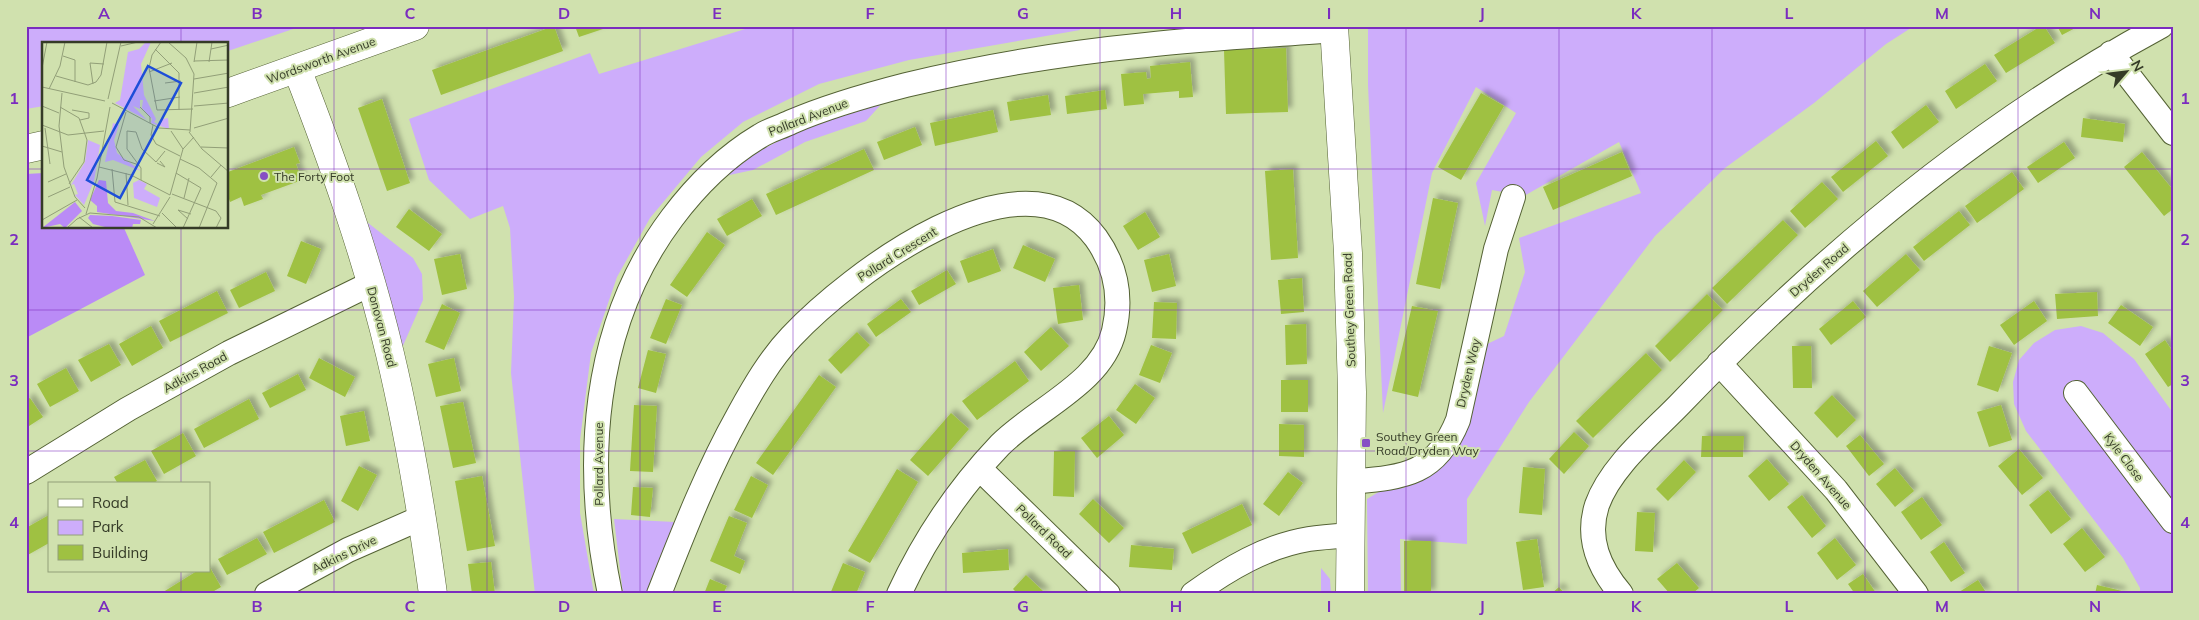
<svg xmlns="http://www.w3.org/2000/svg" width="2199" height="620" font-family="Mulish,sans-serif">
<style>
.green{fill:#cdadfb}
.forest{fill:#ba8bf6}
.building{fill:#9fc142;filter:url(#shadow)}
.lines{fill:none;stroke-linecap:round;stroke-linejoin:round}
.minor-casing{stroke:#546234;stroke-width:26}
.tertiary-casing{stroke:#546234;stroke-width:29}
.minor{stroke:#fff;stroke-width:24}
.tertiary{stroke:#fff;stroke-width:28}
.grid{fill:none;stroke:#7b2cbf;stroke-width:1;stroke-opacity:0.55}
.poi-dot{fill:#864dc4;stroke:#d0e1ae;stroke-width:2}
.labels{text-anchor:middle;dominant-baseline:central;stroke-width:4;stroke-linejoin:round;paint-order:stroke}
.street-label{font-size:12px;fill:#353b27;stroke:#d0e1ae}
.poi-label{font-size:12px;fill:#353b27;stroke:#d0e1ae;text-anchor:start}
.inset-road{fill:none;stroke:#929f78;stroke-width:1}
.view{fill:#1d4ed8;fill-opacity:0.15;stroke:#1d4ed8;stroke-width:2.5}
.inset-edge{fill:none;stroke:#353b27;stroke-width:2.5}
.neatline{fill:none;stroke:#7b2cbf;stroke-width:2}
.grid-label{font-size:16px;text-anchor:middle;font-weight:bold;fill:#7b2cbf}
</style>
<defs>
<filter id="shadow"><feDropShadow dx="4.5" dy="-4.5" stdDeviation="2.5" flood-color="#0004"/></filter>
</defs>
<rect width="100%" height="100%" fill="#d0e1ae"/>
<!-- green -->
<path class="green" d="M26,26H302L228,51V44H44V106L26,109Z
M755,26H1079L1080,30L909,60L819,84L743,122L701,157L650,218L617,277L591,353L580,440V513L594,594H535L511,373L514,297L510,228L503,206L470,219L429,180L409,119L590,53L599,74Z
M1368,26H1914L1886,44L1814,103L1725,168L1655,236L1529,402L1467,499V544L1400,539L1401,594H1368L1367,499L1382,490L1403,488L1435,470L1485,345L1504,336L1525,272L1519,238L1641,193L1619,142L1524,196L1492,190L1485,226L1476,183L1516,113L1476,87L1432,173L1383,413L1368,85Z
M886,99L866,121L805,142L753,170L720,177L753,154L804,128Z
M363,219L413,258L422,274L423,300L402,348Z
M2081,326L2103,333L2134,359L2173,413V594H2140V588L2123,558L2026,431L2014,404L2013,382L2019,360L2034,343L2055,330Z
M614,519L675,522L646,594H623Z
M1321,568L1330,579L1331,594H1321Z"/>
<!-- forest -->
<path class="forest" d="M44,173V228H124L145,275L26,338V174Z"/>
<!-- building -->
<path class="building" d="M554,26L563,51L441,95L432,70Z
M575,26H609V27L579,37Z
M2041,26H2044L2055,43L2006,73L1994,55Z
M2057,26H2079L2062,35Z
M1286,48L1288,112L1226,114L1224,50Z
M1190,62L1193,97L1179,98V91L1143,94L1144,104L1124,106L1121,74L1146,72L1147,79L1151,78L1150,66Z
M1985,64L1997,81L1956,109L1945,91Z
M1105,90L1107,109L1067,114L1065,96Z
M1481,93L1504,106L1461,180L1438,167Z
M1048,95L1051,115L1010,121L1007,102Z
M382,99L410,183L387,191L358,108Z
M1926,105L1939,122L1903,149L1891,132Z
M993,110L998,132L935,146L930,123Z
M2083,118L2125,124L2123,142L2081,137Z
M915,127L922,145L884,160L877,142Z
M1876,141L1888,156L1843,192L1831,177Z
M2064,142L2075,158L2038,183L2027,167Z
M294,147L300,163L296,164L302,180L261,195L263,199L244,206L241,197L230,202L228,196V172Z
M864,149L874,170L776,215L766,194Z
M1622,152L1632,176L1553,210L1543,187Z
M2142,152L2173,190V209L2164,216L2124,167Z
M1293,169L1298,258L1271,260L1265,171Z
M2012,172L2024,189L1977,223L1965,206Z
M1822,182L1838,199L1805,228L1790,211Z
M1433,198L1458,203L1440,289L1416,284Z
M752,199L762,216L727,236L717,219Z
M409,209L442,234L429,251L396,227Z
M1959,211L1970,225L1924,261L1913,247Z
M1145,212L1160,237L1138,250L1123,226Z
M1783,220L1798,235L1727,304L1712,288Z
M707,232L725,245L687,297L670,285Z
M301,241L321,249L306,284L287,276Z
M1023,245L1055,259L1045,282L1013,268Z
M993,249L1001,271L968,283L960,261Z
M460,254L467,289L442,295L434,259Z
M1169,254L1176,286L1152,292L1144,260Z
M1906,254L1920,270L1877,307L1863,291Z
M947,270L956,284L919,305L911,291Z
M266,272L275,291L239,308L230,290Z
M1302,278L1304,312L1281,314L1278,280Z
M1079,285L1083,320L1058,324L1053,288Z
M217,291L228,313L170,342L159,321Z
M2097,292L2098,316L2057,319L2055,294Z
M1707,294L1723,310L1670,362L1655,346Z
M666,299L682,305L666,344L650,338Z
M901,299L911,312L876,337L867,324Z
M1853,301L1866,317L1831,345L1819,329Z
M2034,301L2047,321L2014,345L2000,325Z
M1154,302L1177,303L1176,339L1152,338Z
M442,304L460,313L444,350L425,342Z
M2121,305L2153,327L2140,346L2108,323Z
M1412,306L1438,311L1418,397L1392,391Z
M1306,324L1307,364L1286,365L1285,325Z
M151,326L163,348L132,366L119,344Z
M1051,327L1069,346L1041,371L1024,352Z
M857,332L870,345L841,374L828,360Z
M2165,340L2173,352V384L2168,387L2145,354Z
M109,344L121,365L91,382L78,360Z
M1151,345L1172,353L1160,383L1139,375Z
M1792,346H1811L1812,388H1793Z
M1989,346L2012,353L1998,392L1977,385Z
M648,350L666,354L656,393L638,388Z
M1646,353L1662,370L1593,438L1576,421Z
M319,358L355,377L345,397L309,378Z
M454,358L461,391L436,397L428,364Z
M1015,361L1029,381L977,420L962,401Z
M66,368L79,391L50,407L37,384Z
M298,374L306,390L270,408L262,393Z
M819,375L836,387L773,475L756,463Z
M1281,380H1308V412H1281Z
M1135,384L1155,398L1136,424L1116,410Z
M1832,395L1856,420L1837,438L1814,413Z
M30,398L43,417L26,428V400Z
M249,399L259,419L204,448L194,429Z
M463,402L476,463L453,468L440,406Z
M634,405L657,406L653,472L630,471Z
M2001,405L2012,440L1989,447L1977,412Z
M364,411L370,441L346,446L340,416Z
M951,413L969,429L928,476L910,460Z
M1109,416L1124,435L1097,458L1081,438Z
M1279,424L1304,425V457L1279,456Z
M1574,432L1589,446L1564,474L1549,459Z
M183,433L196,456L164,474L151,451Z
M1860,435L1884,464L1869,476L1846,446Z
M1702,436H1744L1743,457H1701Z
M2019,449L2043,478L2022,495L1998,466Z
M1054,451H1075L1074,497L1053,496Z
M1767,459L1789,484L1769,501L1748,476Z
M145,460L157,481L152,484H118L114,477Z
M1684,460L1696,472L1668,501L1656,489Z
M359,466L377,475L358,511L341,501Z
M1523,467L1545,469L1542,515L1519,513Z
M1895,468L1914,491L1895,507L1876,484Z
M897,469L918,482L870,563L848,551Z
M1288,472L1303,483L1279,516L1263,504Z
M482,476L495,546L467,551L455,481Z
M751,476L768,485L752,518L734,510Z
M633,487L653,488L650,517L631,515Z
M2048,490L2071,519L2051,534L2029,505Z
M1802,495L1826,526L1812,538L1787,507Z
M1922,497L1942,525L1921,540L1901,512Z
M1093,499L1124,528L1109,543L1079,514Z
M324,500L335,522L274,553L263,532Z
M1242,504L1252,525L1192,554L1182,533Z
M1637,512L1655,513L1653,552L1635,551Z
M49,515V543L26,556V528Z
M729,516L747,523L734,556L745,561L740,574L710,561Z
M2082,528L2105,557L2085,572L2063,544Z
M257,538L267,554L227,575L218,559Z
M1835,538L1856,565L1837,580L1817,553Z
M1537,539L1544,587L1523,590L1516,542Z
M1404,541H1431V594H1404Z
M1944,542L1965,573L1951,582L1930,552Z
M1131,545L1174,549L1172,570L1129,567Z
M1008,549L1009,570L963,573L962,553Z
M491,562L495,594H472L468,564Z
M843,563L865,572L856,594H830Z
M1677,563L1699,588L1692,594H1670L1657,579Z
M209,566L221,587L209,594H160L197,571H209Z
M1863,574L1874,590L1877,594H1855L1848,584Z
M1026,575L1041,589L1046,594H1018L1013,589Z
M710,579L727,586L723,594H704Z
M1978,580L1987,594H1956Z
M2097,585L2122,591L2121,594H2095Z
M1559,587L1565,594H1551Z"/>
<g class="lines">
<!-- minor casing -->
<g class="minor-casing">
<path id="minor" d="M2111,53L2173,133
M1719,363L1836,490L1916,594
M2076,393L2173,521
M980,469L1108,594
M26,472L128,409L229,353L370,284
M1351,482C1404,477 1436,475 1458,420L1496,249L1513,197
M267,594L348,550L423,517
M610,594C583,465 591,326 672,218C696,186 725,157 760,136C769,130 781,127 791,122C828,106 867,95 906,85C985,66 1065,53 1146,45C1209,38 1271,35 1334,30
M659,594C683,533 707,471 739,414C754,387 770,359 791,337C847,277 1024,140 1096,238C1116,266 1122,297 1114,331C1102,383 1037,408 1000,445C959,488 924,540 899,594
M1193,594C1228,569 1266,546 1309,539C1322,537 1337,536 1351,535
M1621,594C1599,568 1586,539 1597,505C1611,466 1652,433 1680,404C1821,257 1981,123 2161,26"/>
</g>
<!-- tertiary casing -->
<g class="tertiary-casing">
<path id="tertiary" d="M1334,26L1348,253L1352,392L1350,594
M297,69C333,162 367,257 390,354C409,434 422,513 433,594
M228,93L415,26
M26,149L44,145"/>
</g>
<!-- minor -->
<use href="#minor" class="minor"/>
<!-- tertiary -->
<use href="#tertiary" class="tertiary"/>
</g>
<!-- grid -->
<path class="grid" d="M181,26V44M334,26V594M487,26V594M640,26V594M793,26V594M946,26V594M1100,26V594M1253,26V594M1406,26V594M1559,26V594M1712,26V594M1865,26V594M2018,26V594M26,169H44M228,169H2173M181,228V484M26,310H2173M26,451H2173M181,571V594"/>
<!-- markers -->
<g class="poi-dot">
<circle cx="264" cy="176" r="5"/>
<rect x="1361" y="438" width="10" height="10" rx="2.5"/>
</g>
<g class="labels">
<!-- street labels -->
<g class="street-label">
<text transform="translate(321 60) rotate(-20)">Wordsworth Avenue</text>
<text transform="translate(808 117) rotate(-21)">Pollard Avenue</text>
<text transform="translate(897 254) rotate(-32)">Pollard Crescent</text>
<text transform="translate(1819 270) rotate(-41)">Dryden Road</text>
<text transform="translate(1349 310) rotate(-92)">Southey Green Road</text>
<text transform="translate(382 327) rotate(75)">Donovan Road</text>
<text transform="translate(195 372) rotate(-29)">Adkins Road</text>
<text transform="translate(1468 373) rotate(-77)">Dryden Way</text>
<text transform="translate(2124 457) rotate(53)">Kyle Close</text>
<text transform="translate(598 464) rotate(-90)">Pollard Avenue</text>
<text transform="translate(1821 475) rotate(49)">Dryden Avenue</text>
<text transform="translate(1044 531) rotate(44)">Pollard Road</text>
<text transform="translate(344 554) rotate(-26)">Adkins Drive</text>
</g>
<!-- poi labels -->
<g class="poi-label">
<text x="274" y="176">The Forty Foot</text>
<text x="1376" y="436">Southey Green<tspan x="1376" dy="14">Road/Dryden Way</tspan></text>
</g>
</g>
<!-- overview -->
<g transform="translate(42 42)">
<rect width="186" height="186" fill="#d0e1ae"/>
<path d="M104,0H109L99,22L102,53L114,77L112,80L117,83L120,77L126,76L127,87L109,81L110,77L100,66L101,58H98V67L91,64L105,78L73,61L78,58L86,10L97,7ZM71,81L77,83L72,98L75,111L99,129L71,118L63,120ZM46,98L58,103L52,139L42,163L33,153L36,152L32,142L29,143L43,120ZM97,138L105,142L102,147L118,156L115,165L92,156L91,141Z" fill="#cdadfb"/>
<path d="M57,138L64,139L66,161L74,169L91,171L113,179L55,170V164L48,158ZM33,160L40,169L23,186L18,182L0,186ZM48,173L70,174L99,178L98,182H91L90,186H67L51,182L46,176Z" fill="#ba8bf6"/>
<path class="inset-road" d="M119,0L110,13L107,26L115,68L151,67M126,0L144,16L152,32L148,90M79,4L96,0M113,7L137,31V68M169,7L187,3M21,14L33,18V40M152,19L187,18M152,20L155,0M167,20L170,0M0,26L5,0M107,30L130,21M14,34L46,43L54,40L59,33L65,0M152,37L187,31M123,41L139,39M51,42L48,21L62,22M0,45L63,59M7,47L18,24L23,0M20,51L17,84L22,125L33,155L43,166M152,51L187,45M66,57L79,0M112,59L138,55M70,61L117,86L148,88M0,64L17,71M152,64L187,61M18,65L37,76L45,98L42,120L27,142M98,65L108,75V81M30,68L47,71V76L38,78M84,70L74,105L82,118L97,123M0,83L26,93L62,89M111,83L109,93L114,102L138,114M3,86L8,122M152,86L187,76M129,89L141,107M147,90L160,107L187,130M0,104L20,110M159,105L187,106M138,117L157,126L175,141L157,186M115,121L123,125L118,119M57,125L89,133L128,153L141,107L152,95M70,127L73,160L118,174M84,131L86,163M134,131L159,146L141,186M169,135L179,123M99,138V126L85,107V89L94,90L100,107L114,120L123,109M6,140L24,132M130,152L174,169L179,176L174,186M6,155L28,145M142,156L147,136M120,171L135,186M44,172L55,136L68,65M37,175L51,186M146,177L136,168L149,172M0,178L35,158M111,182L128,155M25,186L35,177L48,171L97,175L115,186"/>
<path class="view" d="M106,24L139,41L78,156L45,138Z"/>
<rect width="186" height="186" class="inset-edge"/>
</g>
<!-- border -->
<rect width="2199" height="620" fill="none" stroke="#d0e1ae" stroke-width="55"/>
<!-- legend -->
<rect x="48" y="482" width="162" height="90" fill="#d0e1ae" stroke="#929f78"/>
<rect x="58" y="499" width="25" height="8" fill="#ffffff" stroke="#929f78"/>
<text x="92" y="508" font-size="15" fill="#353b27">Road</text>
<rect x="58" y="520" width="25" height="15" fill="#cdadfb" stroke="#929f78"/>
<text x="92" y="532" font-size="15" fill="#353b27">Park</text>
<rect x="58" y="545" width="25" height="15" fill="#9fc142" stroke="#929f78"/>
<text x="92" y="558" font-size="15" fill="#353b27">Building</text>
<!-- north arrow -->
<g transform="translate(2126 72) rotate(62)" stroke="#d0e1ae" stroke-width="4" paint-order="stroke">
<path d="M0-4L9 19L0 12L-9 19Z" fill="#353b27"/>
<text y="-8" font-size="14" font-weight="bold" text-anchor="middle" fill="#353b27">N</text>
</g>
<rect x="28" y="28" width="2144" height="564" class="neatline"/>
<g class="grid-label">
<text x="104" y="19">A</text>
<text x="257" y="19">B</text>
<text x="410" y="19">C</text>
<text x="564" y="19">D</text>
<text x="717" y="19">E</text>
<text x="870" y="19">F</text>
<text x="1023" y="19">G</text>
<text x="1176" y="19">H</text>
<text x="1329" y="19">I</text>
<text x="1482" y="19">J</text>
<text x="1636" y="19">K</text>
<text x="1789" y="19">L</text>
<text x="1942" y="19">M</text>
<text x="2095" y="19">N</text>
<text x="14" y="104">1</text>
<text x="2185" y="104">1</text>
<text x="14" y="245">2</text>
<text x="2185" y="245">2</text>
<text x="14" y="386">3</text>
<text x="2185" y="386">3</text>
<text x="14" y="528">4</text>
<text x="2185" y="528">4</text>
<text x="104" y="612">A</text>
<text x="257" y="612">B</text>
<text x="410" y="612">C</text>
<text x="564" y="612">D</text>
<text x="717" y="612">E</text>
<text x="870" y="612">F</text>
<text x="1023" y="612">G</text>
<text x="1176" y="612">H</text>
<text x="1329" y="612">I</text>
<text x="1482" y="612">J</text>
<text x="1636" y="612">K</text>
<text x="1789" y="612">L</text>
<text x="1942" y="612">M</text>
<text x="2095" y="612">N</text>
</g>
</svg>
